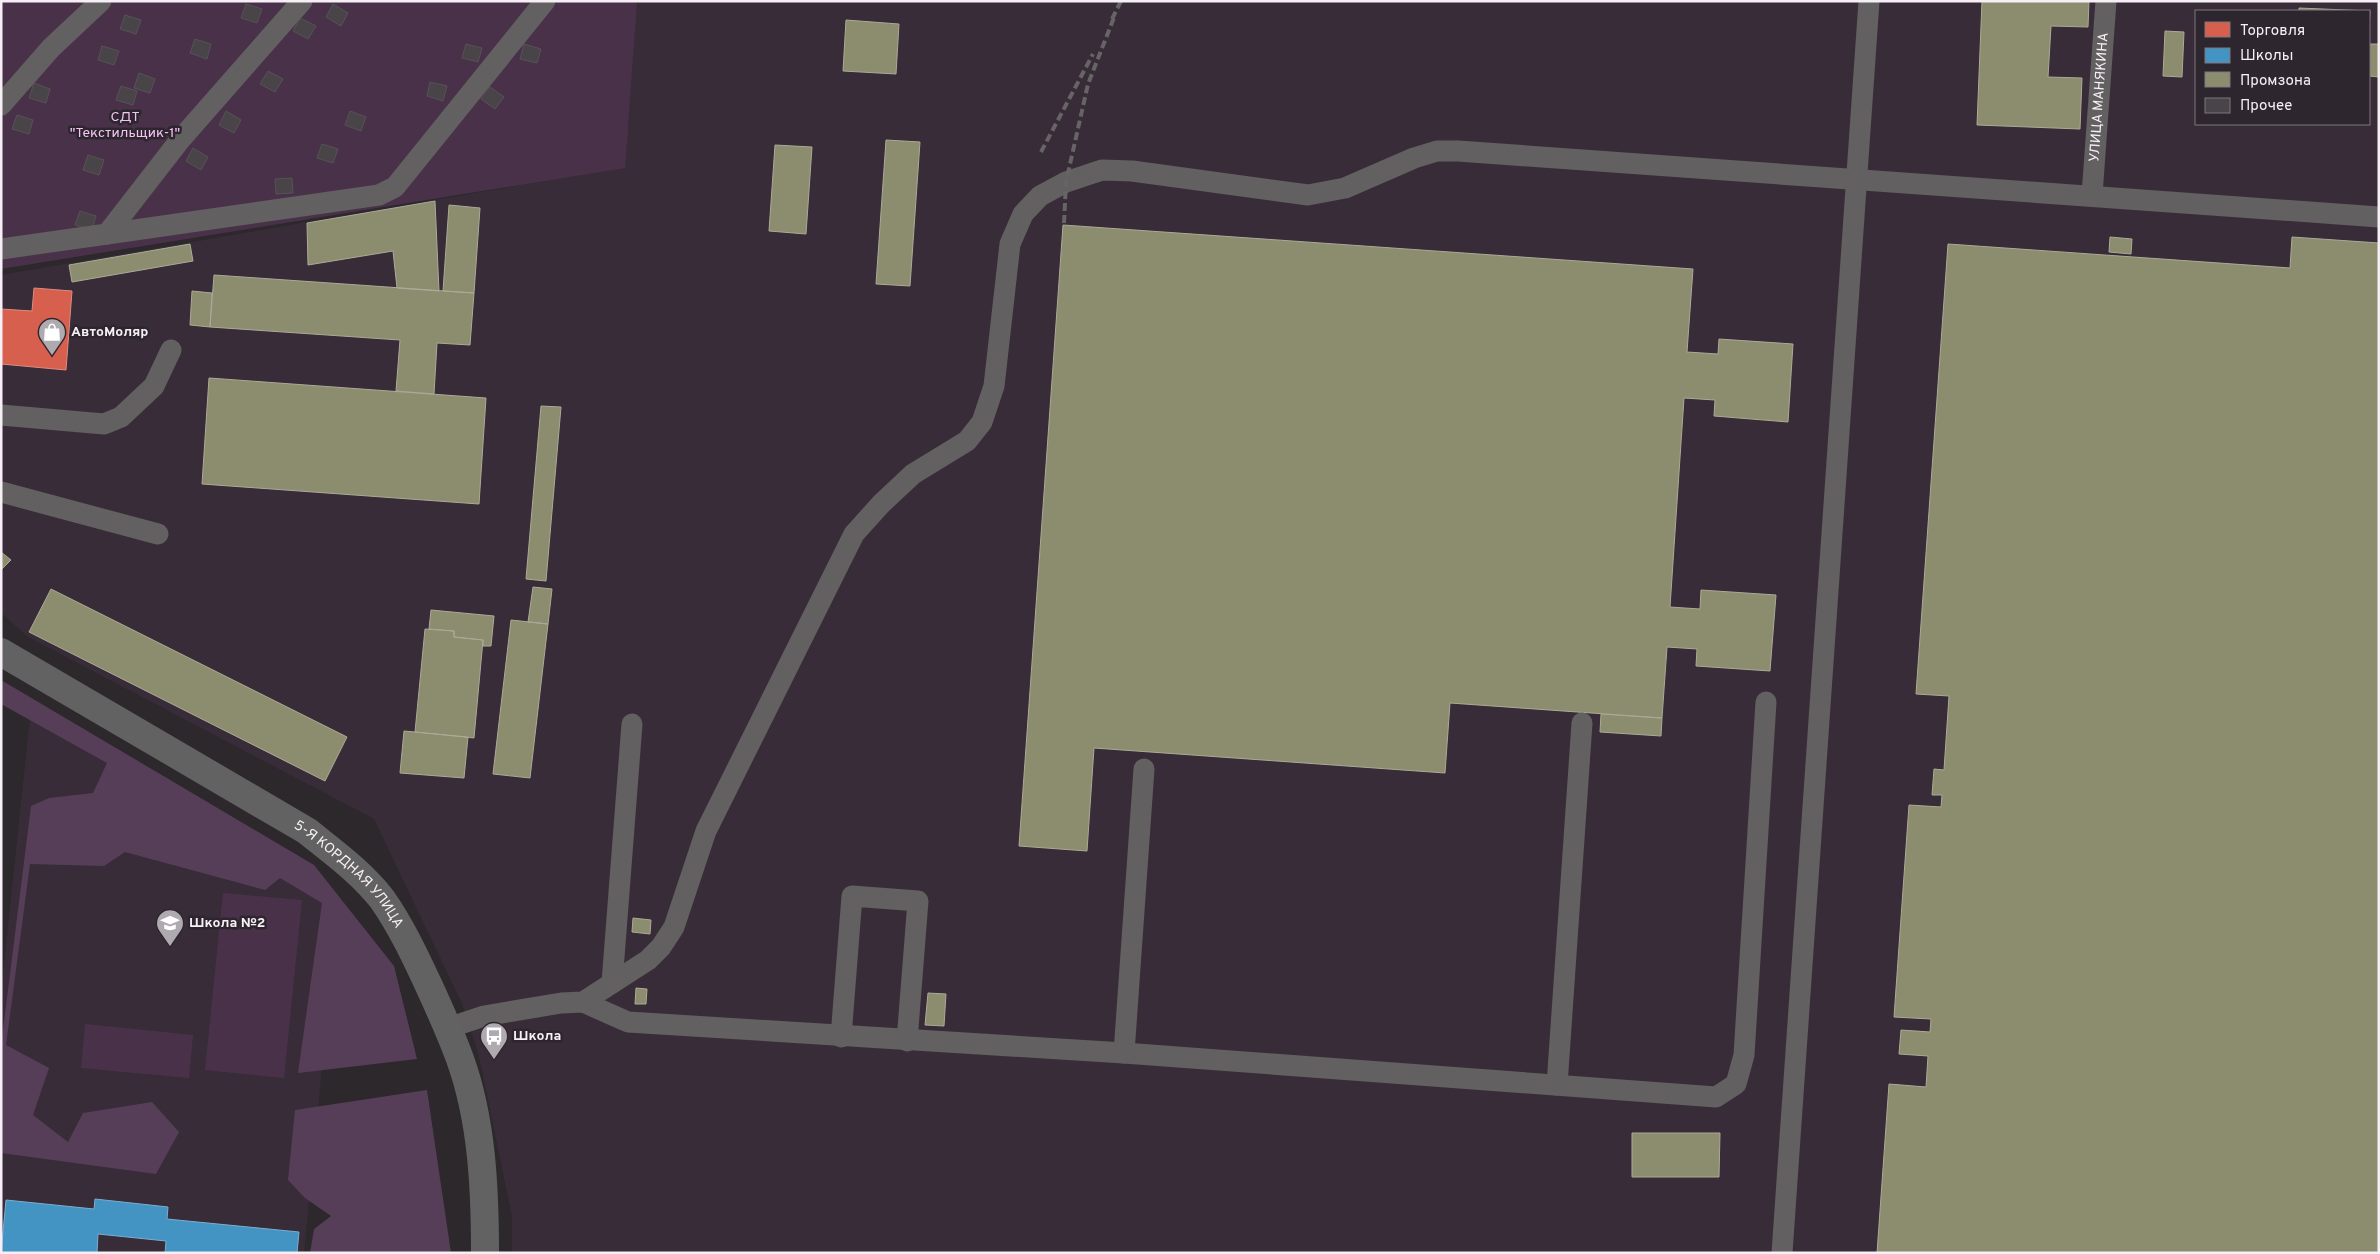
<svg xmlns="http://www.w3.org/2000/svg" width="2380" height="1254" font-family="Overpass,sans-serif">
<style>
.built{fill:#382c38;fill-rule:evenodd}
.green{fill:#493249}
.forest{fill:#573e58}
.shops{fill:#d6604d;stroke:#e08b80}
.schools{fill:#4393c3;stroke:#79afd2}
.industry{fill:#8c8c6e;stroke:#acaa97}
.building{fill:#484448;stroke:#565256}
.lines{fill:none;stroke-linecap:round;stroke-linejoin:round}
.minor{stroke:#626060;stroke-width:21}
.major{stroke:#636262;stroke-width:28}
.rail{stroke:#666465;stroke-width:4;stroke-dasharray:8 4;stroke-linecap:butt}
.labels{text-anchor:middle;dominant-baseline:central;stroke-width:5;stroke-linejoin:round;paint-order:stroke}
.street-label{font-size:14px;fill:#f6f0f6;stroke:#2e262e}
.park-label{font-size:14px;fill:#f4c2f5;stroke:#2e262e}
.poi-label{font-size:14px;font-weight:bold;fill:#f6f0f6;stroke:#2e262e;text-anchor:start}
</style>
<rect width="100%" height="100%" fill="#2c282c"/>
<!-- built -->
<path class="built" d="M634,1H2379V1253H512V1217L479,1056L463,1006L374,819L28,637L1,613V275L620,168ZM2196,11H2369V124H2196Z
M31,708L338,902L304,1253H1V992Z"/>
<!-- green -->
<path class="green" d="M1,1H637L625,168L1,269Z
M223,893L302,900L284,1078L205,1070Z
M85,1024L193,1035L189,1078L81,1068Z"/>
<!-- forest -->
<path class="forest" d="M1,680L314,865L394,966L417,1059L298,1073L322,903L280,878L265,890L125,852L104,866L30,864L6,1045L49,1068L33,1115L68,1142L83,1113L152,1102L179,1132L156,1174L1,1153V1046L31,806L49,798L93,793L107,763L1,704Z
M427,1090L451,1253H310L314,1229L331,1216L305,1198L288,1180L295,1110Z"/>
<!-- shops -->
<path class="shops" d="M34,288L72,291L66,370L1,364V309L32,311Z"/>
<!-- schools -->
<path class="schools" d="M95,1199L168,1207L167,1219L299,1232L297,1253H165L166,1241L98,1234L97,1253H1L6,1200L94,1209Z"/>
<!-- industry -->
<path class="industry" d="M1982,1H2089L2088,27L2051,26L2048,77L2082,78L2080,129L1977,125Z
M2299,8L2370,11L2369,30V11H2299Z
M846,20L899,24L896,74L843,71Z
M2165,31L2184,32L2182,77L2163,76Z
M2369,44H2379V77L2369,76Z
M886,140L920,142L910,286L876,284Z
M775,145L812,147L806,234L769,231Z
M435,201L439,291L397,288L393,251L308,265L307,223Z
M449,205L480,208L474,293L443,291Z
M1063,225L1693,269L1687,352L1718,354L1719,339L1793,344L1788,422L1714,416L1715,400L1684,398L1670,607L1700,609L1701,590L1776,595L1770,671L1696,666L1697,649L1667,647L1662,718L1450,703L1445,773L1094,748L1087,851L1019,846Z
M2110,237L2132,239L2131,254L2109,252Z
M2292,237L2379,243V1253H1877L1889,1084L1926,1087L1928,1056L1899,1054L1901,1030L1930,1032L1931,1019L1894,1017L1909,805L1941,807L1942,795H1932L1934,769L1944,770L1949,696L1916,694L1948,244L2290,268Z
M190,244L193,261L72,282L69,265Z
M214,275L474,293L470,345L437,343L434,394L396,391L400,340L210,327Z
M192,291L212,293L210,327L190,325Z
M209,378L486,398L479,504L202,484Z
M541,406L561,407L546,581L526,579Z
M1,552L11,560L1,570Z
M533,587L552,589L548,624L528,622Z
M51,589L347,737L325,781L29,632Z
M431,610L494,616L491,646H483V640L454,637V631L429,629Z
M511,620L548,624L530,778L493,774Z
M425,629L454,631V637L483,640L474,738L415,732Z
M1601,714L1662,718L1661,736L1600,732Z
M404,731L468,737L464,778L400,773Z
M633,918L651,920L650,934L632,932Z
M636,988L647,989L646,1004H635Z
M928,993L946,994L944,1026L925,1025Z
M1632,1133H1720L1719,1177H1632Z"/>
<!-- building -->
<path class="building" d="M246,4L262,9L257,23L241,18Z
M333,4L348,13L341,26L326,17Z
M125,15L141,20L136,34L120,29Z
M300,18L316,26L308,39L293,31Z
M195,39L211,44L207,59L190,53Z
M466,44L482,48L478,62L462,58Z
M524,44L541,49L537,63L520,59Z
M102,46L119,51L114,65L98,60Z
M268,71L283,79L275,92L260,84Z
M139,73L155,79L150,93L134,88Z
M430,82L447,86L443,101L427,96Z
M34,83L50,89L46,103L29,98Z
M121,86L137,91L133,105L116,100Z
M490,87L504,97L495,109L481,99Z
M226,111L241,120L234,133L219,125Z
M350,111L366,117L361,131L345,125Z
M17,115L33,120L29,134L12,129Z
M322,144L338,149L333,163L317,158Z
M193,148L208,157L201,170L186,161Z
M88,155L104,160L99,175L83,170Z
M292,178L293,193L276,194L275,179Z
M80,211L96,216L92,230L75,225Z"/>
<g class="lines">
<!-- minor -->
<g class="minor">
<path d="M1,105L51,48L101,1"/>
<path id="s1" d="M2092,195L2106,1"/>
<path d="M107,234L379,195L395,187L545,1"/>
<path d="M1,249L107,234L180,140L302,1"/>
<path d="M1,415L104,424L121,417L154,386L171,350"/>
<path d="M1,492L158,534"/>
<path d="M612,983L632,724"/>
<path d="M583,1002L628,1022L1124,1053L1716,1097L1736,1084L1744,1055L1766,702"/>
<path d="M448,1028L484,1016L561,1003L583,1002L648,960L661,947L674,927L706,831L854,534L881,504L913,474L967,441L982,422L994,386L1010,244L1023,214L1040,196L1066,182L1102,170L1132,171L1308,195L1345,188L1414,158L1437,151H1458L2379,217"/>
<path d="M841,1037L852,896L918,901L907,1041"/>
<path d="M1124,1053L1144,769"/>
<path d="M1557,1085L1582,723"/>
<path d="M1782,1253L1869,1"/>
</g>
<!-- major -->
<path class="major" id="s2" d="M1,652L307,831C333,852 361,872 382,899C401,926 415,956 429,986C440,1010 451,1034 460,1059C482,1120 485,1188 485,1253"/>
<!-- rail -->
<path class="rail" d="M1112,19L1121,1
M1041,152L1093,54
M1064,223L1066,182L1088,84L1115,15"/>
</g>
<!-- icons -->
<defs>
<g id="shop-pin" transform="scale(1.4375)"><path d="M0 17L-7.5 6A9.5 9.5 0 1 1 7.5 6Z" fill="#afaaaf" stroke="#2e262e"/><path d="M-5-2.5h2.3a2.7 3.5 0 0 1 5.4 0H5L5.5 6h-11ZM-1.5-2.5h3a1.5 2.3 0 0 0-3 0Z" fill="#fff"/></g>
<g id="school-pin" transform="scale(1.4375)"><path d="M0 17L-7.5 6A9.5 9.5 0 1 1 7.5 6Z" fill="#afaaaf" stroke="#2e262e"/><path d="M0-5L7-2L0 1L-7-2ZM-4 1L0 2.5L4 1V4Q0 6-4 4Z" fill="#fff"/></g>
<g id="bus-pin" transform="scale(1.4375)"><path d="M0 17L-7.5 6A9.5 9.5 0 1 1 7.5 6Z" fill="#afaaaf" stroke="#2e262e"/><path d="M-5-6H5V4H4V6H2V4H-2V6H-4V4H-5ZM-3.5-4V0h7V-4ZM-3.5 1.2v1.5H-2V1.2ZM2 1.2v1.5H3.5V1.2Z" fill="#fff"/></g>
</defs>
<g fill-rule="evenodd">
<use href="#shop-pin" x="52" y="332"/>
<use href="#school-pin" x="170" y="923"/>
<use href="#bus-pin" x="494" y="1036"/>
</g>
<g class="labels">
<!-- street labels -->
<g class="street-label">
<text stroke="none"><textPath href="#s1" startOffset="98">УЛИЦА МАНЯКИНА</textPath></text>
<text stroke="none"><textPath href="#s2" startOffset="415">5-Я КОРДНАЯ УЛИЦА</textPath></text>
</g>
<!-- park labels -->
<g class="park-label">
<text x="125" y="117">СДТ<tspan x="125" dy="16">"Текстильщик-1"</tspan></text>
</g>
<!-- poi labels -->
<g class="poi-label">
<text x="71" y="332">АвтоМоляр</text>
<text x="189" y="923">Школа №2</text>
<text x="513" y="1036">Школа</text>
</g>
</g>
<!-- border -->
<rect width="2380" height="1254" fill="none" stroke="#f6f0f6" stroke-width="5"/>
<!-- legend -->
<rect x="2195" y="10" width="175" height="115" fill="#2e262e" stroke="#7e777e"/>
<rect x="2205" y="22" width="25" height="15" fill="#d6604d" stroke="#7e777e"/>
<text x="2240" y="35" font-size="15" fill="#f6f0f6">Торговля</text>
<rect x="2205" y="48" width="25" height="15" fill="#4393c3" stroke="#7e777e"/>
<text x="2240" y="60" font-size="15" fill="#f6f0f6">Школы</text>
<rect x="2205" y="72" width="25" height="15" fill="#8c8c6e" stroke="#7e777e"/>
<text x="2240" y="85" font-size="15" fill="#f6f0f6">Промзона</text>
<rect x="2205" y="98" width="25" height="15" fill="#484448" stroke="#7e777e"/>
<text x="2240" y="110" font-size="15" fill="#f6f0f6">Прочее</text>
</svg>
